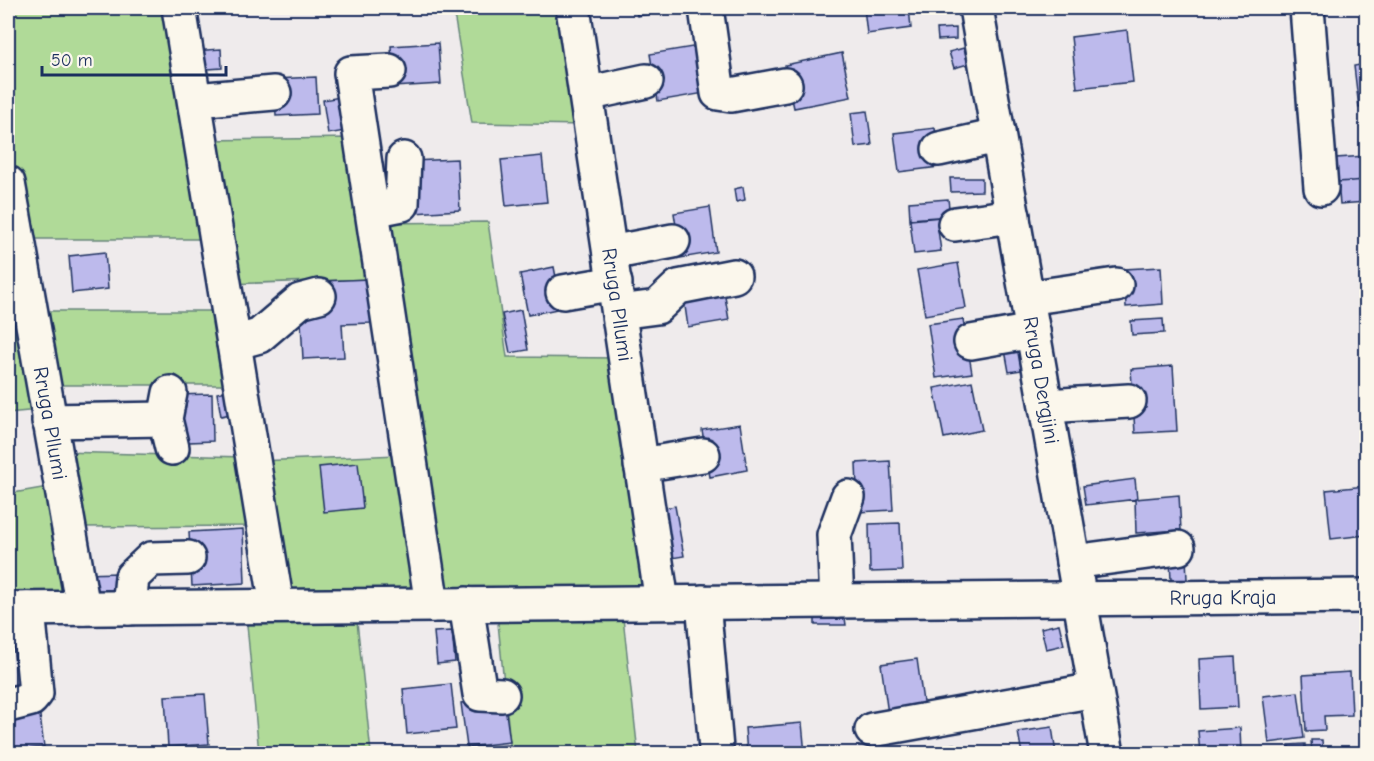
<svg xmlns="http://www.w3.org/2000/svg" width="1374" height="761" font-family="'Comic Neue',sans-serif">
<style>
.green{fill:#b0da98;stroke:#66847b;stroke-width:1.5}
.building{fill:#bdbaec;stroke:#1b2f5e;stroke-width:1.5}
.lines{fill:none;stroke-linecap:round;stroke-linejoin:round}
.minor-casing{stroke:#1b2f5e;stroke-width:38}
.minor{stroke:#fbf7ec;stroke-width:33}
.labels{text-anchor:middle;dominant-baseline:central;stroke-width:4.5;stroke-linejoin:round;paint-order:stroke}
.street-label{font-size:21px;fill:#1b2f5e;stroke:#fbf7ec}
</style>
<rect width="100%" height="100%" fill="#efebec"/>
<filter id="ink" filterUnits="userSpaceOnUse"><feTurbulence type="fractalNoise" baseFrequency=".0167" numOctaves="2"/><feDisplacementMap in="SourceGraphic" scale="12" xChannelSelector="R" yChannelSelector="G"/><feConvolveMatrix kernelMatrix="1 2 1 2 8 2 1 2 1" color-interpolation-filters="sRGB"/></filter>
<g filter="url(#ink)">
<!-- green -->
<path class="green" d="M8,8H171L206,239H24L8,138Z
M453,8H566L583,125L472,123Z
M350,138L373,279L229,284L207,140Z
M488,222L507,357L619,358L654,595L438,593L379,223Z
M8,251L38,410L8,413Z
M37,311H218L231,385H51Z
M62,452L243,457L254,526L77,527Z
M398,455L420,593L288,598L259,461Z
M53,486L71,587L63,597L8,598V494Z
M622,609L638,753H511L497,613Z
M356,612L371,753H259L246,614Z"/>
<!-- building -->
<path class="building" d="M636,8H688V9L637,16Z
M864,8H909L911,28L867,34Z
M956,28V39L938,40L937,29Z
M1127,30L1133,82L1077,88L1071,37Z
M438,43L441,84L393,87L391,46Z
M698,46L705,93L658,101L650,54Z
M964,48L968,64L954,68L949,52Z
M221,49L222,68L194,70L193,51Z
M842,53L851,97L794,108L785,65Z
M1366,64V107L1359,108L1354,66Z
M316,77L318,114L276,116L274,79Z
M340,97L345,131L328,134L323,100Z
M867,111L872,145L855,147L851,113Z
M935,128L939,167L899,172L894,133Z
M542,156L547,202L506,206L501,160Z
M1366,156V180L1338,182L1336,158Z
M457,159L460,210L414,213L411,161Z
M950,178H982V191L951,192Z
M1366,180V202L1340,204L1338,182Z
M743,187L745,200L736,202L734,189Z
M948,199L950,216L910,219L909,202Z
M710,207L716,252L681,258L674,213Z
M951,216L952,228L938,230L941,251L914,254L910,220Z
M105,252L108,289L72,293L69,256Z
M958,263L966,308L925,315L917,270Z
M554,267L562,308L528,315L520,274Z
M1161,267L1163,304L1126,307L1124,269Z
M369,279L371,323L342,324L344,357L303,359L300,302L322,281Z
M723,285L729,320L688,327L683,292Z
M521,310L528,350L510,353L502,314Z
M963,319L972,373L936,378L928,324Z
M1163,319L1164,333L1132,335L1131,321Z
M1024,346L1028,369L1009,372L1005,350Z
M1173,366L1177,431L1135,433L1131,369Z
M972,381L982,430L944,438L934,388Z
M231,390L235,413L221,416L217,393Z
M212,394L213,441L189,442V446H175L174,395Z
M740,424L747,470L710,477L702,430Z
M890,461L893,510L858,512L856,463Z
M358,463L363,508L324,512L319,467Z
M1135,479L1137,499L1086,505L1083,486Z
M1366,486V535L1331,539L1326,490Z
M1179,495L1181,530L1136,533L1135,499Z
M675,506L684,556L666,559L658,509Z
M900,523L902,571L870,572L869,524Z
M243,529L245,583L192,586L189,532Z
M1170,557H1186L1187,580L1171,581Z
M119,573V597L87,598L83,574Z
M844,611L846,625H815V613Z
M19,623L21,645L8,647V624Z
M1059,624L1064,645L1046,649L1041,628Z
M452,631L455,662L437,664L434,632Z
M1235,657L1238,707L1201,709L1199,659Z
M917,659L924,709L888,714L881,664Z
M1350,672L1352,715L1324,716L1325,730L1306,731L1303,675Z
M451,684L456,729L407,734L403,689Z
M1298,692L1304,738L1269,743L1263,696Z
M205,694L209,744L168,747L165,696Z
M504,698L510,742L467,747L461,703Z
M39,708L44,747L8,751V711Z
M802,723L805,754H747L745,728Z
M1052,727L1056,754H1022L1018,732Z
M1240,728L1241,754H1200L1198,731Z
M1311,740H1322L1323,754H1312Z
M954,744L956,754H907L906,752Z
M1305,744V754H1289V745Z
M510,745L511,754H471L470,748Z"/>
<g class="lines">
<!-- minor casing -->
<g class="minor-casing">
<g id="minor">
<path d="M179,8L277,606"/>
<path id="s1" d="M573,8L662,602"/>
<path d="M706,8L718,93L731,95L785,85"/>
<path id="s2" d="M976,8L1107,754"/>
<path d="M1307,8L1321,188"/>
<path d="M389,71L351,73L432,605"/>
<path d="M586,94L646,81"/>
<path d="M195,100L274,93"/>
<path d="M939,149L984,139L998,132"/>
<path id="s3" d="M8,183L83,608"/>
<path d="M372,210L402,204L404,159"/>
<path d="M955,224L1013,216"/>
<path d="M610,253L673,241"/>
<path d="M563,292L615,283"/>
<path d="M1027,298L1116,285"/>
<path d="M619,312L657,307L678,287L734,276"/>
<path d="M971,342L1033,331"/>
<path d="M234,343L259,336L300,301L319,296"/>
<path d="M170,393L165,419L172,448"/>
<path d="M1046,406L1129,401"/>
<path d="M49,421L165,419"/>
<path d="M641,465L703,455"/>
<path d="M1073,562L1178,548"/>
<path d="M837,601L834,535L848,497"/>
<path d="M703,602L716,749"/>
<path d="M466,604L480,694L502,695"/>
<path d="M129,608L132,577L151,559L188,558"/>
<path id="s4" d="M8,609L1366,596"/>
<path d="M8,705L31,699L36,693L28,609"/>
<path d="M872,730L1095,690"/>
</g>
</g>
<!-- minor -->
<use href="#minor" class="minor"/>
</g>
</g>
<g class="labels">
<!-- street labels -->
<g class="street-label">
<text stroke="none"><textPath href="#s1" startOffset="300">Rruga Pllumi</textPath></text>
<text stroke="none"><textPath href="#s2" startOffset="378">Rruga Dergjini</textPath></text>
<text stroke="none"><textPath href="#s3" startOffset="244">Rruga Pllumi</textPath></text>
<text stroke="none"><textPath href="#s4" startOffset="1215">Rruga Kraja</textPath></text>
</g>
</g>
<!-- margin -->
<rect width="1374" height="761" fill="none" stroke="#fbf7ec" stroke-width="30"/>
<rect x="15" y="15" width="1344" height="731" fill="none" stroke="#1b2f5e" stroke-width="2" filter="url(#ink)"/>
<!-- scale -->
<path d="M42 66v9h184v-9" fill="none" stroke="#1b2f5e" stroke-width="3"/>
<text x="51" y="66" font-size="18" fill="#1b2f5e" stroke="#fbf7ec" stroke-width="4.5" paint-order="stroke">50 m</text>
</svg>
